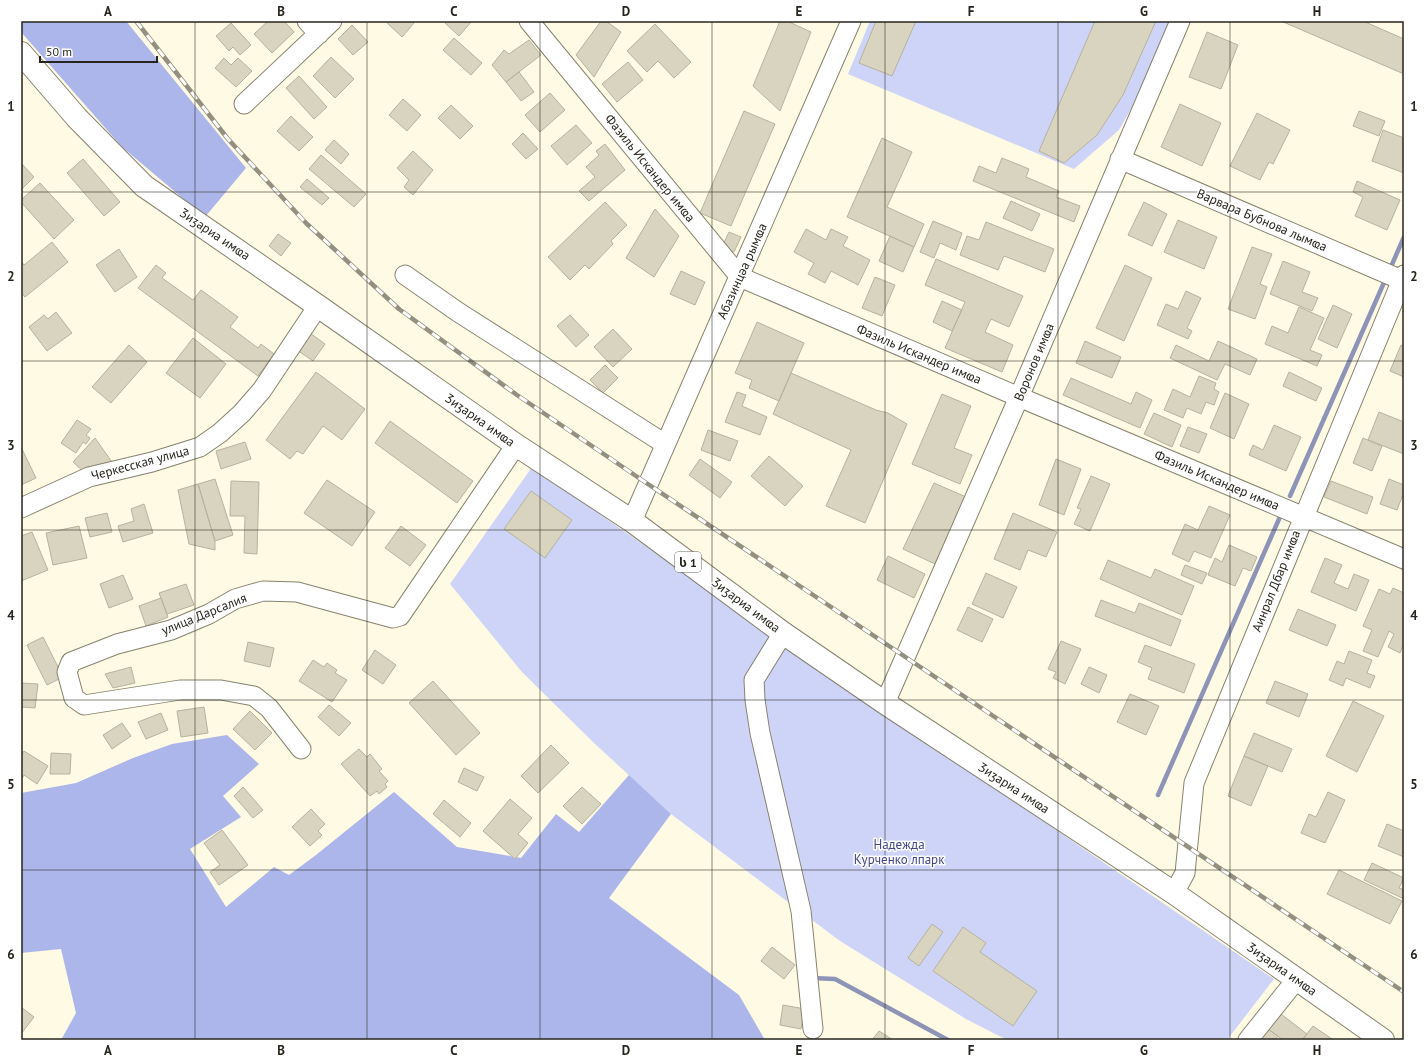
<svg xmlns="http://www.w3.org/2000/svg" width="1425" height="1061" font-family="'PT Sans','Noto Sans Georgian',sans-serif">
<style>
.green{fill:#ced4f7}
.forest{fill:#adb6ea}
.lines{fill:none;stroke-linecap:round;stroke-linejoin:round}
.stream{stroke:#8e94b7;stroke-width:4.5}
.building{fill:#d8d4bf;stroke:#b6b29e}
.minor-casing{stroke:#86826e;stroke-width:21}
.highway-casing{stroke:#86826e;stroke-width:24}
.minor{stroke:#fff;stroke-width:19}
.highway{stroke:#fff;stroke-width:22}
.rail-casing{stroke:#939081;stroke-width:4.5}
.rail{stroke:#fff;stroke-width:3;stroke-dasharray:9;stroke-linecap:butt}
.grid{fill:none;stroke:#26241c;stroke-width:1;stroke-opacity:0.55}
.labels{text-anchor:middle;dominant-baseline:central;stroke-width:3;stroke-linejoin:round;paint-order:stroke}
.shield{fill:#fff;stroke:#676660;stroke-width:1}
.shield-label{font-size:12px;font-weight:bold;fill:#26241c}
.street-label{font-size:13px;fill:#26241c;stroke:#fff}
.park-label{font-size:13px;fill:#404686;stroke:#fff}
.neatline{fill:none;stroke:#26241c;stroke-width:1.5}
.grid-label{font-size:13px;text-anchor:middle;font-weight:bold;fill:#26241c}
</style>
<rect width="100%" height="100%" fill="#fefae4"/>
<!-- green -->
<path class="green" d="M870,21H1171L1144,86L1119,130L1074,169L848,74Z
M532,467L875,706L1274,979L1227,1040H1007L966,1019L840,941L671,814L594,743L522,672L450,584Z"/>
<!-- forest -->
<path class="forest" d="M21,21H126L246,168L205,217L122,147L21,32Z
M227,735L259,764L223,796L241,817L190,849L226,907L274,867L289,875L316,855L394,792L457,847L521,858L556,814L579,832L629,775L671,814L609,898L739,995L765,1040H61L76,1013L61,949L21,953V793L76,783L133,758L172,744Z"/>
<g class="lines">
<!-- stream -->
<path class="stream" d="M1390,269L1404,237
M1290,496L1386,278
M1158,795L1279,519
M812,978L835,979L948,1040"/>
</g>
<!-- building -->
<path class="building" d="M268,21H284L294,32L272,53L254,34Z
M385,21H411L414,23L402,37Z
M447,21H472L459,36L445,23Z
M601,21H606L621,32L594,77L576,55Z
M780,21H787L811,32L780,111L753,86Z
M876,21H916L892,76L859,63Z
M1095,21H1156L1123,95L1097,135L1064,163L1039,151Z
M1281,21H1363L1404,39V74Z
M231,23L251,45L240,55L233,47L229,51L216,36Z
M655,24L691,62L674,78L658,61L647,72L627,51Z
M352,25L368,42L353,55L338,39Z
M1207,32L1238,45L1221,89L1189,77Z
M454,38L482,63L471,75L443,50Z
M529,40L541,55L506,82L492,65L504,50L509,54Z
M331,57L354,79L335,98L313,76Z
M224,58L231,65L238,58L252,71L236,87L215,68Z
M628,62L643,80L617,102L602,84Z
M519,72L534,92L521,101L506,82Z
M299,76L327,107L314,119L286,88Z
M550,93L565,110L540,132L525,115Z
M403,99L421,115L407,131L389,115Z
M1180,104L1221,123L1202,166L1161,147Z
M451,105L473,126L460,139L438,118Z
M744,111L775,124L731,226L700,213Z
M1359,111L1385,121L1379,136L1353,126Z
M1257,113L1290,130L1273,164L1269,162L1260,180L1230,166Z
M291,116L313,137L299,151L277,131Z
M576,125L592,143L567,165L551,146Z
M1383,130L1404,138V173L1372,161Z
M523,133L538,149L526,159L512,144Z
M882,138L912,152L887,207L924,224L914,247L847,217Z
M334,140L349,154L341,164L325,150Z
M605,144L625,170L589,201L579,191L595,177L586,167L599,155L596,151Z
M413,151L433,170L413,195L404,187L409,180L397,168Z
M321,155L366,194L354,207L309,169Z
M1002,158L1029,169L1026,177L1059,191L1056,197L1080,206L1074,222L973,181L979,166L996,173Z
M83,159L120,202L104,216L67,173Z
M21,163L34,177L21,190Z
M307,179L329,198L322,205L300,187Z
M1357,181L1400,200L1387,230L1355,216L1363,197L1353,192Z
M40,183L74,220L54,239L21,202V200Z
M1011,201L1040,214L1032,231L1003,218Z
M605,202L627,225L611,241L613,244L589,269L585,265L570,280L548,257Z
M1144,202L1167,214L1152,246L1128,235Z
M655,209L679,236L654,277L626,258Z
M1178,220L1217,237L1204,269L1164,252Z
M933,221L962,233L956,250L940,243L934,258L920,252Z
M986,222L1054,249L1045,272L1004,256L998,270L960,255L967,236L979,240Z
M806,229L826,240L831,229L848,237L843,246L870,260L858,285L831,271L825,283L808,274L814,263L794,252Z
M729,232L741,237L734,252L722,247Z
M278,234L291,243L281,256L269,246Z
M890,236L914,247L903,272L879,261Z
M52,242L68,262L25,297L21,292V261L24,265Z
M1252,247L1272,254L1260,284L1267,287L1255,319L1228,309Z
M119,249L137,277L115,292L96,265Z
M936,259L1023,296L1009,327L991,319L985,332L1013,345L1002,372L945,348L965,302L925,285Z
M1283,261L1310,272L1302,292L1318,298L1312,311L1270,294Z
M156,265L166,273L162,278L193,300L201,290L238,317L230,327L258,348L261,344L274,354L258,376L138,288Z
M1125,265L1152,278L1124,341L1096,328Z
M681,271L705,282L695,305L670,294Z
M875,277L895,285L882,316L862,308Z
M1186,291L1201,298L1187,328L1192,331L1188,339L1157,325L1166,304L1178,309Z
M942,301L962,310L952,331L933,322Z
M1333,305L1352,314L1337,348L1318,339Z
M1299,307L1324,318L1310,350L1322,355L1317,366L1265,344L1272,326L1288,333Z
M56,312L72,333L47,351L29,327L44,315L48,319Z
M570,315L589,335L576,347L557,326Z
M757,322L804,343L779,401L749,388L752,380L735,373Z
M613,329L632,349L613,367L594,347Z
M310,333L325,344L313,361L297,350Z
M193,338L226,364L200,398L166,373Z
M1085,341L1121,357L1112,378L1076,363Z
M1218,341L1257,359L1250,375L1225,364L1217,380L1170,358L1176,345L1209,361Z
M129,345L147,362L111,403L92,387Z
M1401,345L1404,346V377L1390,371Z
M605,365L618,378L603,393L590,380Z
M316,372L365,409L342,440L323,426L303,454L297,451L290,459L266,440Z
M1289,372L1322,388L1316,401L1283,386Z
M791,373L876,410L888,413L907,424L865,523L826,506L851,450L773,414Z
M1199,376L1216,383L1214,389L1219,392L1214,405L1206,402L1201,414L1187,408L1183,418L1164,410L1173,389L1190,397Z
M1071,378L1131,404L1136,392L1152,400L1140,428L1063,395Z
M737,392L746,395L742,406L767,417L760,435L725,422Z
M1225,393L1249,404L1234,439L1210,428Z
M942,394L971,406L954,448L972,455L960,484L912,464Z
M1379,412L1404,422V454L1368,440Z
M1154,413L1181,425L1172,447L1144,434Z
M77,420L91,429L86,435L90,438L86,444L83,442L76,453L61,443Z
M390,421L473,481L457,503L375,443Z
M1274,425L1301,437L1286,471L1249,455L1253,445L1263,450Z
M1188,427L1207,434L1199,453L1180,446Z
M708,430L738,441L730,461L701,450Z
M95,438L112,462L86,474L73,462Z
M1363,438L1382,446L1372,471L1353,463Z
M245,442L251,459L221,469L216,451Z
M21,447L36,478L21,485Z
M769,456L803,486L785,506L751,476Z
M700,459L732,482L720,498L689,475Z
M1056,459L1081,469L1064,515L1039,505Z
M1091,476L1110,484L1090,531L1074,524L1081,509L1077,508Z
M215,479L233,535L215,541L198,484Z
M1389,479L1404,485V492L1397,510L1380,504Z
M327,480L375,512L352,546L304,513Z
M231,481L259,482L257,554L244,553L245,516H230Z
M1331,481L1373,497L1367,514L1324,497Z
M934,483L966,497L935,564L903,549Z
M198,484L215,541V550L189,544L178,490Z
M531,491L572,520L545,558L504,529Z
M144,504L153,533L123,542L118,526L134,521L131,509Z
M1209,506L1230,515L1211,558L1194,551L1189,562L1172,554L1185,524L1198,530Z
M107,513L112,532L90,537L85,518Z
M1013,513L1057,532L1046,557L1028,550L1020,570L994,559Z
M79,526L87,558L53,565L46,533Z
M401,526L426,545L410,566L385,548Z
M32,532L48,570L21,581V536Z
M1229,545L1257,557L1251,571L1243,568L1235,586L1208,575L1215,558L1222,562Z
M888,556L925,574L914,598L877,580Z
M1325,558L1342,565L1334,583L1348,589L1354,574L1369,580L1356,611L1311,592Z
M1108,560L1151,578L1155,569L1194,586L1182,615L1100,579Z
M1185,565L1207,573L1202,584L1181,575Z
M986,573L1017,587L1003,618L972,604Z
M123,575L133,599L109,608L100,584Z
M186,584L194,605L167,614L159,593Z
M1393,588L1404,593V642L1400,653L1388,647L1394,634L1389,631L1378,657L1363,651L1372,630L1363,626L1379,589L1390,594Z
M161,598L168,617L146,626L139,606Z
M1101,600L1135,613L1139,603L1181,620L1171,646L1095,616Z
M968,607L993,619L982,642L957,630Z
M1298,609L1336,625L1327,646L1289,630Z
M43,637L63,677L47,685L27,645Z
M1061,641L1081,649L1065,684L1053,678L1056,672L1048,669Z
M248,642L274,648L270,667L244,661Z
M1145,645L1195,664L1184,693L1148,679L1152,668L1138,662Z
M375,650L396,665L383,684L362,670Z
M1349,651L1372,660L1367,673L1375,676L1370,688L1346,678L1343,686L1329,680L1337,661L1344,664Z
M313,660L324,667L327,663L337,670L335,673L347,680L332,702L299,681Z
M131,667L135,683L113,688L105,674Z
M1089,667L1107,675L1099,693L1081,684Z
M433,681L480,733L456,755L409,703Z
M1275,681L1308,694L1299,717L1266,703Z
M21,683L38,684L35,708L21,707Z
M1130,694L1159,706L1146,735L1117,722Z
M1353,701L1384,716L1357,772L1326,756Z
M329,705L351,723L339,736L318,717Z
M204,707L208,733L181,737L177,711Z
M250,711L272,733L255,750L233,729Z
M161,713L168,730L146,739L138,722Z
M122,723L131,736L112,749L103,735Z
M1254,733L1292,749L1282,772L1244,756Z
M551,745L569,763L538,793L521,776Z
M359,749L367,757L370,754L382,769L379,771L388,781L385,784L387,787L379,794L377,791L370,796L341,764Z
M24,751L48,766L37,784L24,775L21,780V756Z
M51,753L71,754L70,774H50Z
M1244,756L1268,766L1251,806L1228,796Z
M464,768L484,777L477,791L458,782Z
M243,787L263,810L253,818L234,796Z
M582,787L601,804L582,824L563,806Z
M1328,792L1345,800L1325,843L1301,833L1309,814L1316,817Z
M510,799L532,818L518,834L528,843L515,859L483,831Z
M444,800L471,823L460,837L433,814Z
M311,809L325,824L318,831L322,835L310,846L292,827Z
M1387,824L1404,831V857L1378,846Z
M222,830L248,865L219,885L210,872L220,865L204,843Z
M1372,863L1404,878L1399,888L1404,890V899L1364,880Z
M1339,870L1402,901L1390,924L1327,894Z
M932,924L943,932L919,966L908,958Z
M963,927L986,943L980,952L1037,991L1013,1026L933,971Z
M772,947L795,965L784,979L761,961Z
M783,1005L805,1009L801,1029L780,1025Z
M21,1007L34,1017L21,1034Z
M1277,1011L1307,1034L1302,1040H1283L1265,1027Z
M1313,1026L1332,1039L1331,1040H1302Z
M1265,1027L1278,1036L1275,1040H1256Z
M879,1031L893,1040H872Z"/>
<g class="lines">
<!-- minor casing -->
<g class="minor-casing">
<path id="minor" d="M307,21L319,34
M529,21L740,277L1019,397L1404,559
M244,104L332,21
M1120,159L1404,281
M405,275L458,312L665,444
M21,508L89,477L152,462L200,447L220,433L242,413L262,390L318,306
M632,521L851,21
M783,633L754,680L755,700L760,733L801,911L813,1029
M885,703L1019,397L1180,21
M301,749L269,708L254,696L221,690H180L84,705L74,698L67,672L71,662L117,644L171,630L209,614L235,599L263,591L297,592L393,618L400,616L516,445
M1174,893L1185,873L1194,783L1404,275
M1248,1040L1296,980"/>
</g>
<!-- highway casing -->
<g class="highway-casing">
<path id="highway" d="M21,53L77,118L144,186L318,306L516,445L632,521L783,633L885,703L1174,893L1383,1040"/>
</g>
<!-- minor -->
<use href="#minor" class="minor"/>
<!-- highway -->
<use href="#highway" class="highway"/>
<!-- rail casing -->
<g class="rail-casing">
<path id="rail" d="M136,21L228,139L306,223L399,309L517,395L636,476L1404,992"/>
</g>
<!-- rail -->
<use href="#rail" class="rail"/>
</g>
<!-- grid -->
<path class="grid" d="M195,21V1040M367,21V1040M540,21V1040M712,21V1040M885,21V1040M1058,21V1040M1230,21V1040M21,192H1404M21,361H1404M21,530H1404M21,700H1404M21,870H1404"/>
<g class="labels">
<!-- shield labels -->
<rect class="shield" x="675" y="552" width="26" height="20" rx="3"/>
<g class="shield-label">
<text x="688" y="562">ს 1</text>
</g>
<!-- street labels -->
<g class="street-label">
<text transform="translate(650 168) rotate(51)">Фазиль Искандер имҩа</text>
<text transform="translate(1262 220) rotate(23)">Варвара Бубнова лымҩа</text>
<text transform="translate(215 234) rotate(34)">Ӡиӡариа имҩа</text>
<text transform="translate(742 271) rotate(-66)">Абазинцәа рымҩа</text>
<text transform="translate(919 354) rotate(23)">Фазиль Искандер имҩа</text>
<text transform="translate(1034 362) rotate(-67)">Воронов имҩа</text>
<text transform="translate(480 420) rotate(35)">Ӡиӡариа имҩа</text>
<text transform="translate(140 463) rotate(-15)">Черкесская улица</text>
<text transform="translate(1217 480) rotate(23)">Фазиль Искандер имҩа</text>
<text transform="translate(1276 581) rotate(-68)">Аинрал Дбар имҩа</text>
<text transform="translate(746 605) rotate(37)">Ӡиӡариа имҩа</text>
<text transform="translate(204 614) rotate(-22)">улица Дарсалия</text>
<text transform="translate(1014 788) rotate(33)">Ӡиӡариа имҩа</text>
<text transform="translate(1282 969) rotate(35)">Ӡиӡариа имҩа</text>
</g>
<!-- park labels -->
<g class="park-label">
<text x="899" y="844">Надежда<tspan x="899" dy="15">Курченко лпарк</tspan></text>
</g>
</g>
<!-- border -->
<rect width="1425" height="1061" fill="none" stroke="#ffffff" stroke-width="44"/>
<!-- scale -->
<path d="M40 56v6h117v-6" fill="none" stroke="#26241c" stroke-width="2"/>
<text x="46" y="56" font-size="12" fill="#26241c" stroke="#ffffff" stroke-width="3" paint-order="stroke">50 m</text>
<rect x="22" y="22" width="1381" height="1017" class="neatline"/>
<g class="grid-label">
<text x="108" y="16">A</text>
<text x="281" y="16">B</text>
<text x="454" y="16">C</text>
<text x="626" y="16">D</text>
<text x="799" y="16">E</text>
<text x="971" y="16">F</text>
<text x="1144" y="16">G</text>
<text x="1317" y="16">H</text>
<text x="11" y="111">1</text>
<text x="1414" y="111">1</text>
<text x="11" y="281">2</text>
<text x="1414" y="281">2</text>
<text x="11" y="450">3</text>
<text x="1414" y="450">3</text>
<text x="11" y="620">4</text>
<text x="1414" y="620">4</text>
<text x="11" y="789">5</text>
<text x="1414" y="789">5</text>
<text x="11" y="959">6</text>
<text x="1414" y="959">6</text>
<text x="108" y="1055">A</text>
<text x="281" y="1055">B</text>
<text x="454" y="1055">C</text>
<text x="626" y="1055">D</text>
<text x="799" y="1055">E</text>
<text x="971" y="1055">F</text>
<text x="1144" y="1055">G</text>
<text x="1317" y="1055">H</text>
</g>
</svg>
